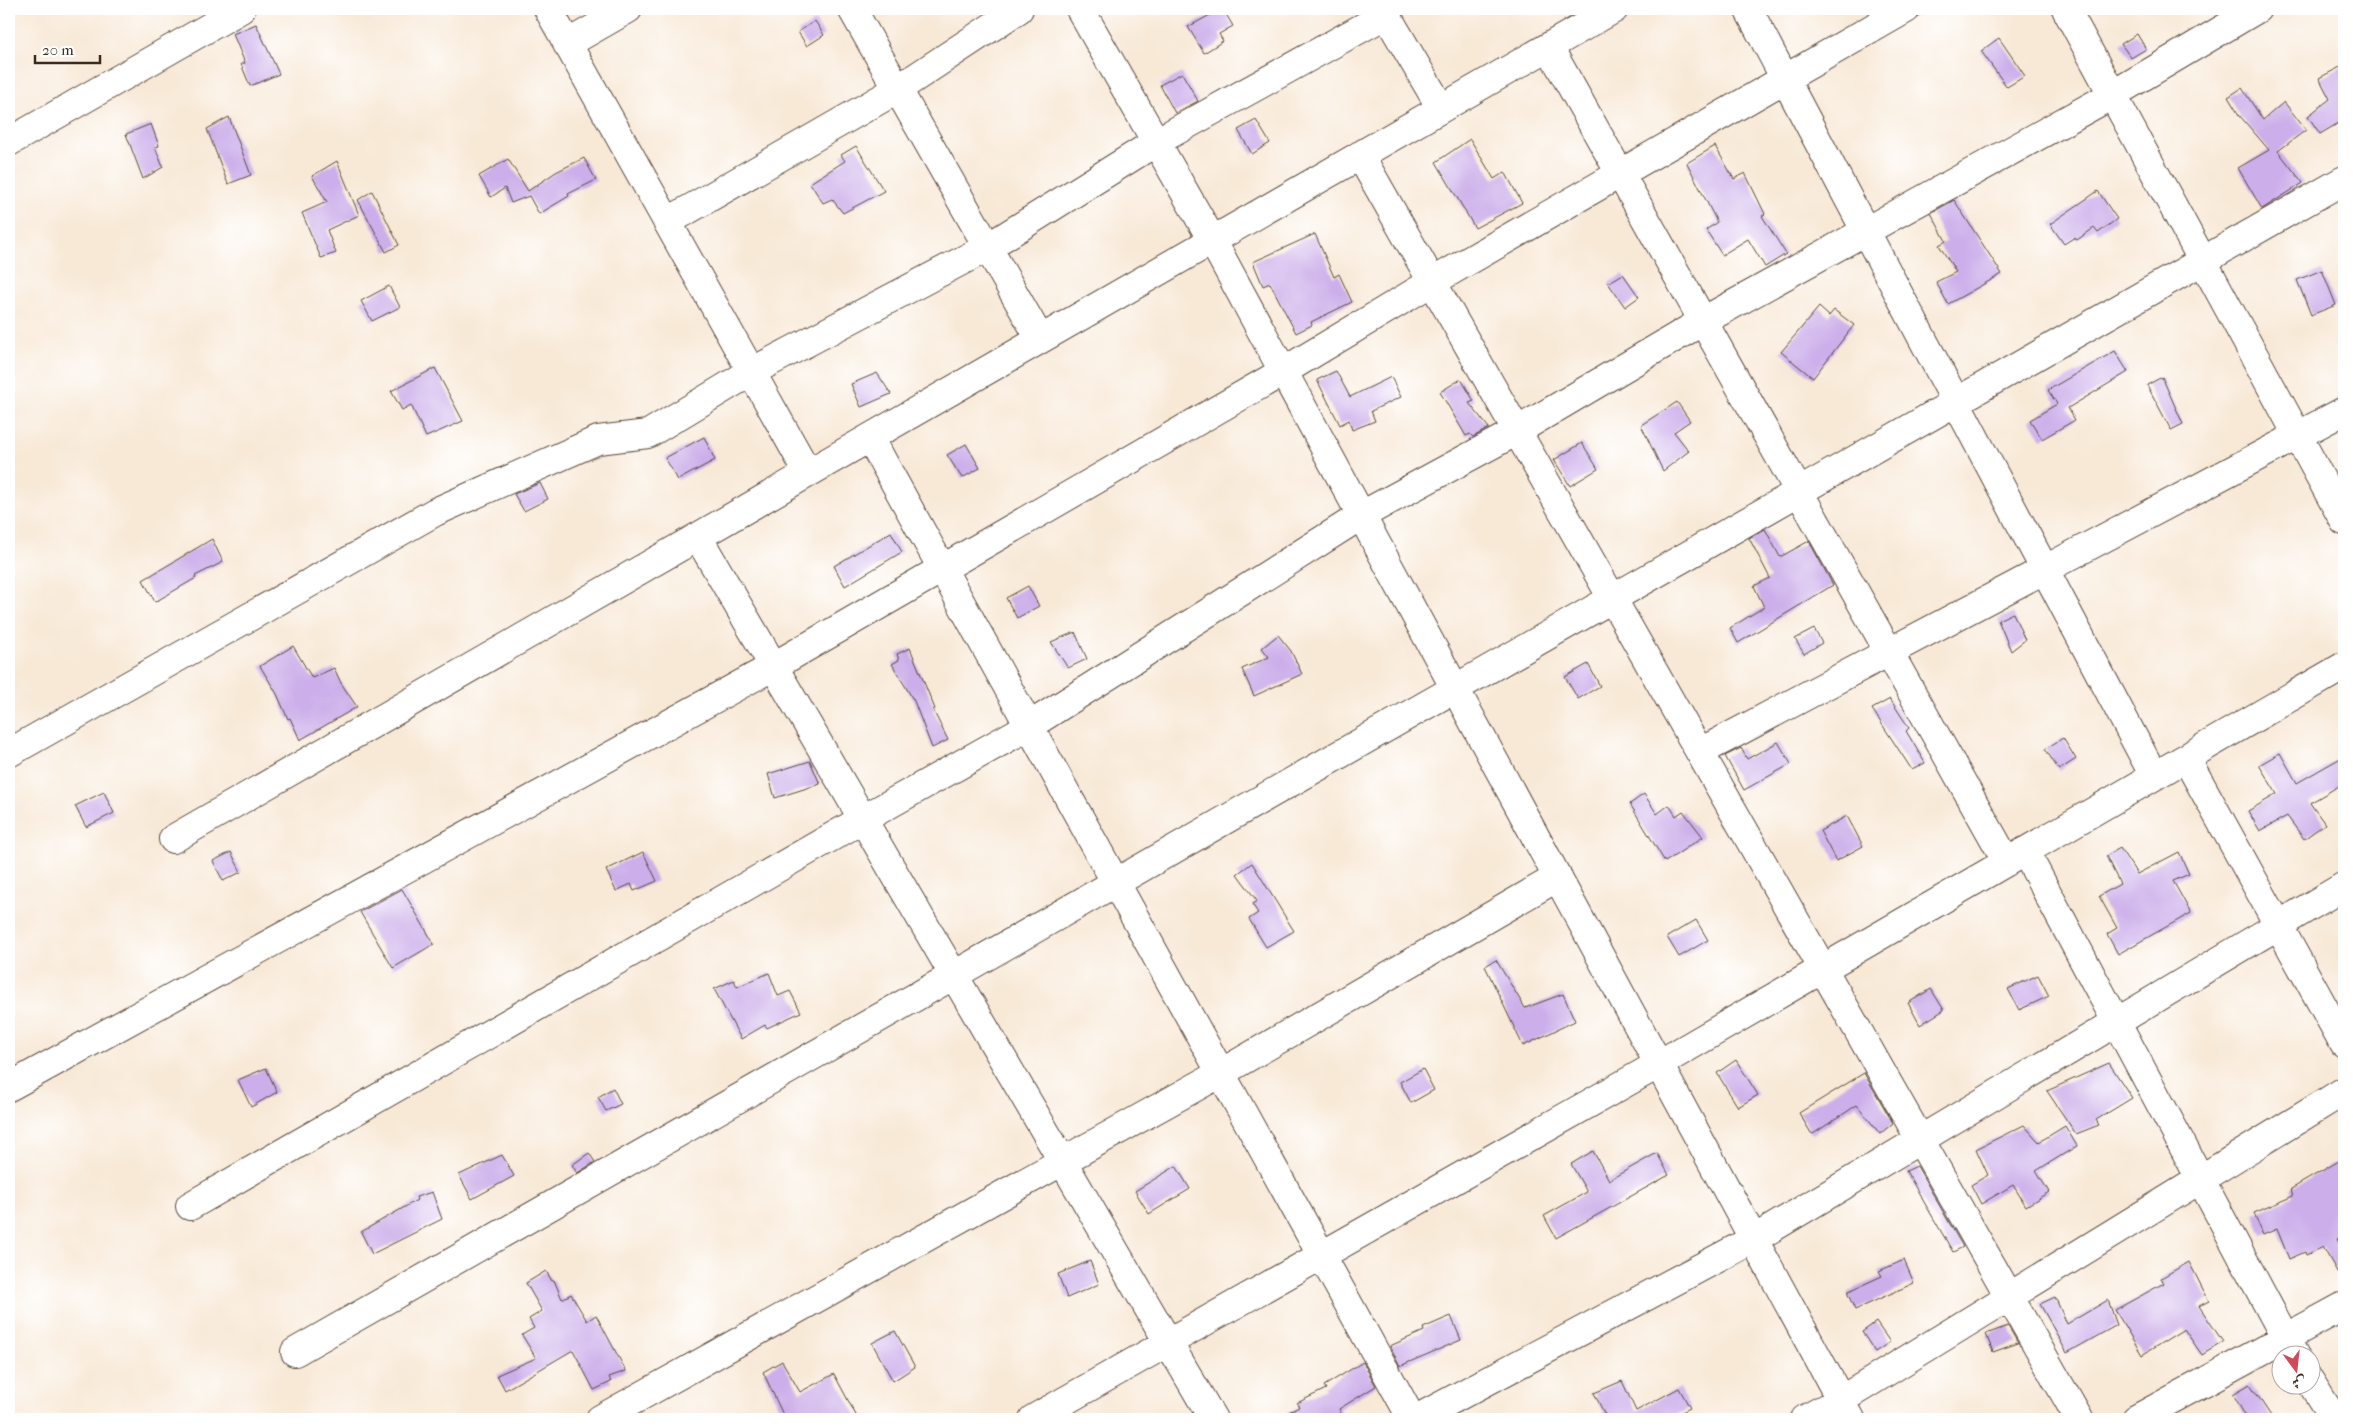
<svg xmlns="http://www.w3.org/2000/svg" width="2353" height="1428" font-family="'IM FELL French Canon',Amiri,serif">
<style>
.building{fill:#ccafea}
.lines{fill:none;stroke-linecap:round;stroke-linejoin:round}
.minor-casing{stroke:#57473a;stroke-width:30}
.minor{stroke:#fff;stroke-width:28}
</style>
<rect width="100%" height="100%" fill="#fff"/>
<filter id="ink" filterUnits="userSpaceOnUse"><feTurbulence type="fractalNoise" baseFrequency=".02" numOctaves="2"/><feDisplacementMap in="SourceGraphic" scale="10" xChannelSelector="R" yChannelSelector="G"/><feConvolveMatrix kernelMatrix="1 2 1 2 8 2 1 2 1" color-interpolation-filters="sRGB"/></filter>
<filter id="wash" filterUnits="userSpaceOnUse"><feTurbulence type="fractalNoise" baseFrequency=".0096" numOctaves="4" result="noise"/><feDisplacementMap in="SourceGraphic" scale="20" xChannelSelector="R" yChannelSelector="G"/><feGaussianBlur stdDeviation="1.12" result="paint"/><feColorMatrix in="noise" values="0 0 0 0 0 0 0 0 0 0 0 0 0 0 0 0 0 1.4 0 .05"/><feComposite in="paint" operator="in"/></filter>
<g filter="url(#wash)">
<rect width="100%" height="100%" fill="#f8e9d7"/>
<g id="blocks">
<!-- building -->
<path class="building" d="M1221,9H1223L1233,26L1219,34L1223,41L1204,53L1188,27Z
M815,21L824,35L807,46L798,32Z
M256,24L279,74L250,86L241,64L245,63L233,34Z
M2137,34L2146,49L2131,58L2121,44Z
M1999,38L2025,76L2007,87L1981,51Z
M2344,65V125L2342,121L2320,134L2308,116L2330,99L2319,78Z
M1182,73L1198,101L1175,113L1160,85Z
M2242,88L2263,120L2284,102L2306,130L2278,151L2303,183L2262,209L2238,168L2269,150L2239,115L2228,97Z
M229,117L251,175L228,184L207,129Z
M1256,120L1270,143L1252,154L1238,130Z
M151,124L159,146L155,147L163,167L143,179L126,134Z
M1470,139L1494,179L1505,172L1522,203L1475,228L1436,162Z
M856,146L884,191L843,213L832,199L823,203L810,183L845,161L841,155Z
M1715,146L1734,179L1745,173L1765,214L1762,216L1786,254L1765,267L1748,239L1722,255L1706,230L1717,222L1687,163Z
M584,158L596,180L568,194L569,196L539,214L529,196L511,203L505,188L491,197L479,176L508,159L528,191L556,172Z
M337,161L359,215L327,230L336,253L321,258L302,213L327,202L312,176Z
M372,191L399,245L386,252L358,200Z
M2098,191L2117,219L2098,233L2094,228L2077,240L2075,237L2064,244L2050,224Z
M1954,200L2002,274L1948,304L1936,282L1956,272L1939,245L1946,241L1931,213Z
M1315,234L1334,277L1339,274L1352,302L1311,322L1312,325L1296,333L1270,283L1263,286L1253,262Z
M2322,270L2336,305L2311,315L2297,280Z
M1623,274L1639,297L1625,307L1608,283Z
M389,286L400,307L372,321L361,301Z
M1819,307L1829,316L1834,310L1854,325L1813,378L1781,352Z
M2115,351L2128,372L2068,408L2075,420L2042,439L2030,420L2057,404L2048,390Z
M435,368L463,421L426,437L411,405L402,410L391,391Z
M1336,371L1350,397L1391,377L1401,397L1371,411L1375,421L1352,430L1349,420L1340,425L1317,380Z
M877,373L891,394L861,407L851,384Z
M2162,377L2183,424L2171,430L2147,385Z
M1461,379L1474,401L1469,403L1489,428L1473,437L1470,434L1466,436L1440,392Z
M1677,402L1690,421L1674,432L1689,451L1663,471L1641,425Z
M704,437L715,460L678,480L665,458Z
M1582,443L1598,469L1570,486L1554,460Z
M966,444L980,468L962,478L947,455Z
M540,483L548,499L524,511L514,494Z
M1765,529L1780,557L1809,541L1833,585L1738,643L1730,628L1764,607L1754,586L1770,578L1749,538Z
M891,532L902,552L845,586L834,566Z
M212,539L223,562L195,576L196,578L155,602L143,580Z
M1028,586L1039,606L1017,618L1006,598Z
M2013,613L2025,640L2011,651L1998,620Z
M1814,629L1822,643L1804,654L1795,639Z
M1075,632L1087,659L1068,668L1051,642Z
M1278,635L1291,651L1302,674L1254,696L1242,669L1269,657L1262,648Z
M293,646L312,678L334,668L341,683L357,707L300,740L290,718L288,719L277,694L260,666Z
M910,648L935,709L933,710L948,740L932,748L914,701L892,664L899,660L897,654Z
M1588,664L1600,686L1578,699L1565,677Z
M1890,699L1909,728L1906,731L1925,763L1912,770L1872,709Z
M2063,738L2076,759L2059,770L2045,749Z
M1778,742L1791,764L1744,790L1725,756L1741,748L1747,759Z
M2280,753L2297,783L2344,756V783L2310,803L2325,824L2304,839L2287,816L2260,831L2248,811L2277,794L2259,765Z
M810,761L820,784L775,798L768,774Z
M104,792L114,813L86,827L75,806Z
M1644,794L1657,814L1669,805L1676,816L1683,811L1703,837L1665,862L1630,804Z
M1847,816L1863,846L1836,861L1820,831Z
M2120,848L2137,874L2179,852L2189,874L2173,881L2191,913L2118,954L2107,934L2117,928L2099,896L2120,884L2106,856Z
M231,852L241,872L223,881L213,861Z
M643,852L657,881L634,891L631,884L616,891L606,870Z
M1252,863L1294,931L1266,947L1249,919L1258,913L1252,904L1257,901L1237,874Z
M402,889L434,944L393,968L360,912Z
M1696,920L1708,940L1679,957L1667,937Z
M1496,960L1525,1008L1563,994L1575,1021L1523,1046L1485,966Z
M769,973L778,996L790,991L801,1012L767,1028L765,1025L741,1039L714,989L734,980L737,987Z
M2038,975L2049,996L2019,1010L2008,989Z
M1931,989L1944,1010L1920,1025L1908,1003Z
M1736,1060L1758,1095L1738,1107L1717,1073Z
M2109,1063L2132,1098L2096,1120L2099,1125L2076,1134L2047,1091Z
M266,1068L277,1092L251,1107L238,1080Z
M1423,1069L1434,1090L1411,1103L1400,1082Z
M1864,1073L1893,1123L1880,1134L1857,1105L1813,1134L1811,1133L1799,1113Z
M613,1088L621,1104L606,1111L598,1097Z
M2024,1125L2039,1142L2065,1126L2077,1146L2036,1171L2049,1192L2026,1206L2013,1185L1981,1204L1971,1185L1988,1175L1976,1149Z
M1593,1151L1609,1180L1657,1153L1669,1175L1556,1238L1544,1216L1587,1192L1571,1164Z
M589,1153L595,1162L577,1173L572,1165Z
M502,1155L514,1176L472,1199L459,1175Z
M2344,1158V1236L2337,1239L2344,1252V1284L2323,1247L2306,1255L2305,1252L2289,1259L2277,1229L2263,1235L2254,1213L2293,1196L2291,1189Z
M1176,1166L1190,1189L1149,1214L1135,1191Z
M1917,1166L1963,1247L1953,1252L1906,1171Z
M432,1192L442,1219L372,1254L361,1232L417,1200L416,1197Z
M1904,1260L1914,1283L1855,1310L1847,1292L1882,1276L1879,1271Z
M1090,1261L1099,1284L1067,1298L1058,1274Z
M2189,1262L2209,1301L2199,1306L2223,1342L2202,1355L2184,1329L2142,1355L2115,1310L2164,1283L2161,1278Z
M546,1271L552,1281L554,1280L562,1299L571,1294L587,1321L596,1315L626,1371L609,1377L611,1382L594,1390L573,1350L505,1390L497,1375L536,1358L522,1335L534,1328L529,1319L542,1311L526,1283Z
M2055,1297L2067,1324L2108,1300L2117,1325L2067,1353L2040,1304Z
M1451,1316L1461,1340L1400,1366L1390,1346L1424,1331L1423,1328Z
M1876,1322L1890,1342L1875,1352L1862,1332Z
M2008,1326L2018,1343L1993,1352L1986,1334Z
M895,1331L915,1367L893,1381L872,1343Z
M782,1361L800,1392L834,1374L858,1419H785L763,1372Z
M1363,1362L1376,1386L1339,1409L1341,1413L1330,1419H1274L1299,1407L1297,1403L1326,1389L1324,1386Z
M1622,1381L1636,1411L1679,1388L1690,1408L1668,1419H1607L1594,1393Z
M2250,1384L2273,1419H2247L2233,1394Z"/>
</g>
</g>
<g filter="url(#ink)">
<use href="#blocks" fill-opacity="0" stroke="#57473a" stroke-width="1"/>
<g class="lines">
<!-- minor casing -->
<g class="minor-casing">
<path id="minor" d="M548,9L808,473
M852,9L1040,339
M1080,9L1212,240L1851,1419
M1383,9L1441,108
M1748,9L2154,776
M2066,9L2344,521
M567,44L628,9
M1549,47L2007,862
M9,142L241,9
M1360,155L2079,1419
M667,222L898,89L1019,9
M870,438L1412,1419
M698,537L1213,1419
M1700,752L2344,411
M9,753L435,512L598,440L648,434L751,372L988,247L1156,142L1387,14
M2186,758L2344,1044
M173,839L1614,9
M2025,851L2295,1356
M9,1087L774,666L1284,371L1432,282L1906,9
M190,1206L863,819L1029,726L1362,515L1517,431L1703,321L2112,95L2257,9
M295,1352L2344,180
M2310,1381L2334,1419
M600,1419L1221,1073L1558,877
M1033,1419L1659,1064L2344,666
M1416,1419L1754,1239L2344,886
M1805,1419L1841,1400L2344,1091
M2136,1419L2344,1306"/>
</g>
<!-- minor -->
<use href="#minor" class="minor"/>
</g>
</g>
<!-- margin -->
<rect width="2353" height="1428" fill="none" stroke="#fff" stroke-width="30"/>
<!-- north arrow -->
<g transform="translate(2296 1370) rotate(165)"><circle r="24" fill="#ffffff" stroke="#b1aaa5"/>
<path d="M0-4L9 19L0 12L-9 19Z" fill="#d1495b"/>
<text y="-8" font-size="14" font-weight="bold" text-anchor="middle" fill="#3b2a1e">ش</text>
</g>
<!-- scale -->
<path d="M35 55v8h65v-8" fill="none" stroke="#3b2a1e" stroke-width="2.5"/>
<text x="42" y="55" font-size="15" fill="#3b2a1e" stroke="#ffffff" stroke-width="4" paint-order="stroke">20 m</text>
</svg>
